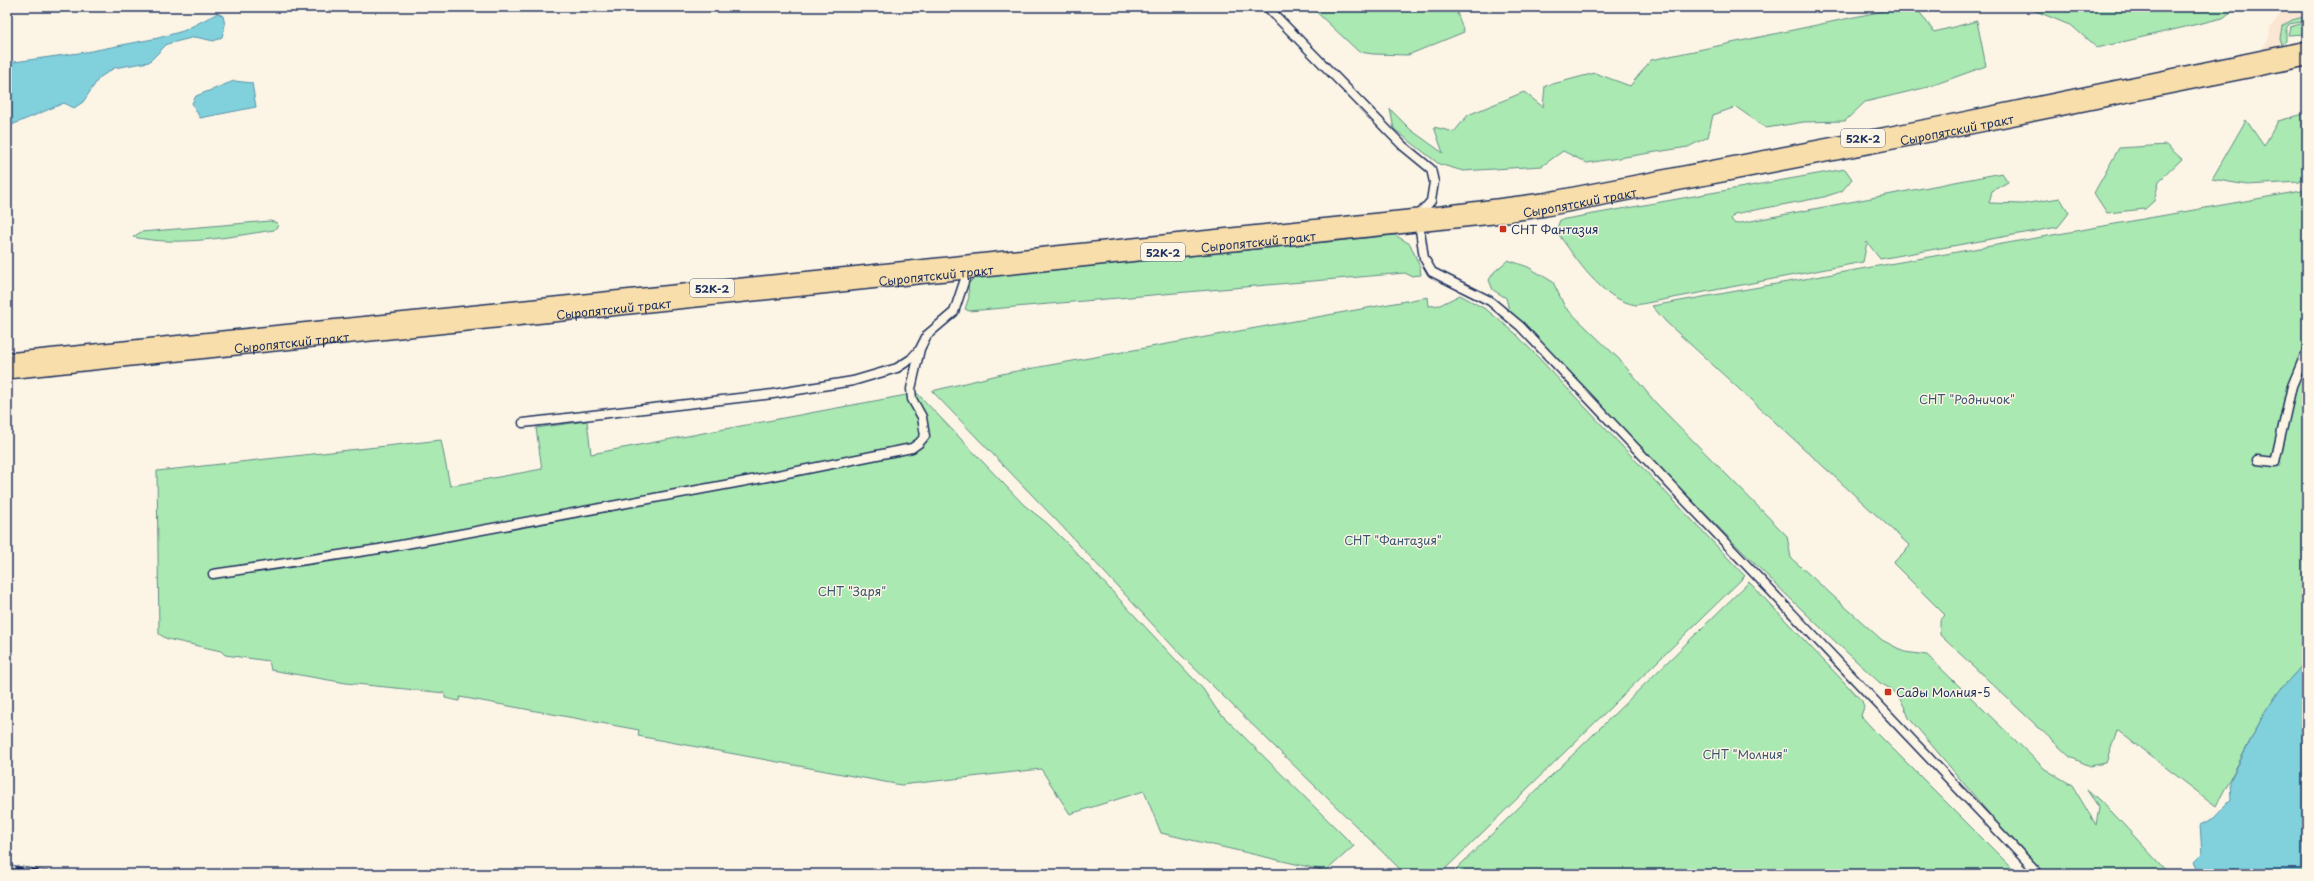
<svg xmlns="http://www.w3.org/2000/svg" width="2314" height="881" font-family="'Playpen Sans',sans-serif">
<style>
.built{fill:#fae6d2}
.green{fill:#aae9b1;stroke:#628c88}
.water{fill:#81d1dc;stroke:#5890aa}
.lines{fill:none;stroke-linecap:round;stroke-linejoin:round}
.street-casing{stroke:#1b2f5e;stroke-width:11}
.primary-casing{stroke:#1b2f5e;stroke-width:16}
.street{stroke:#fcf5e5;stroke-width:8}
.primary{stroke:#f8deab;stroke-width:13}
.rail-casing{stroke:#1b2f5e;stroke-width:4}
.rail{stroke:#fcf5e5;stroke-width:2.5;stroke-dasharray:8;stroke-linecap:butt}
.poi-dot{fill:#c8321e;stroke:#fcf5e5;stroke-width:1.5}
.labels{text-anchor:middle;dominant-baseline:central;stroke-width:3;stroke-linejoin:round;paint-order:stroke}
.shield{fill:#fcf5e5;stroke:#5e6a86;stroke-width:1}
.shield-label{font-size:11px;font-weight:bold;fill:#1b2f5e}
.street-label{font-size:12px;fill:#1b2f5e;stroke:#fcf5e5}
.poi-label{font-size:12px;fill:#1b2f5e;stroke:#fcf5e5;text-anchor:start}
.park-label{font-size:12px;fill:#38546f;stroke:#fcf5e5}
</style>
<rect width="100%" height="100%" fill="#fcf5e5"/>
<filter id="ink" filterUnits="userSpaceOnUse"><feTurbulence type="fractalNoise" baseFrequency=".025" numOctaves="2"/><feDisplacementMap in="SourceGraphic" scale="8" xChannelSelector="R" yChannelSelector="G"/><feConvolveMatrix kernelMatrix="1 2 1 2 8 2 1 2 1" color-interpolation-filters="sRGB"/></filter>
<g filter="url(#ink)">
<!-- built -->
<path class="built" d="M2288,7H2307V16L2292,20L2282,26L2280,39L2282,45L2261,51L2269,38L2270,28L2281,13Z"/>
<!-- green -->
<path class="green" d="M1311,7H1455L1464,32L1408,55L1373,54L1359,52Z
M1902,7H1916L1934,32L1977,21L1986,66L1928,87L1865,102L1845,121L1804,122L1766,128L1736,107L1713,115L1708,137L1688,147L1587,163L1563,151L1542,166L1463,171L1439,164L1394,129L1390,109L1411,130L1443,153L1434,127L1454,132L1468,115L1524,92L1543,107L1545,86L1595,73L1630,86L1651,60Z
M2026,7H2237L2223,18L2097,48L2072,26Z
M2307,16V21L2289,24L2286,29V41L2282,45L2280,39L2282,26L2292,20Z
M2307,22V34L2288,35L2290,27Z
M2307,113V171L2300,182L2247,185L2212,179L2246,120L2264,146L2278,121Z
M2166,145L2182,159L2159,181L2154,201L2145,209L2107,213L2094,193L2119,148Z
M1845,169L1852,179L1842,191L1824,197L1734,214L1731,219L1735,224L2002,173L2008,182L1992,191L1989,203L2023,204L2060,198L2069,213L2058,227L1880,259L1867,242L1863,262L1636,305C1600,299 1577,259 1556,231L1560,220Z
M2307,190V660L2280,690L2264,714L2216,806L2117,730L2106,763L2090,766L2070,757L1940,635V621L1945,615L1893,563L1910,546L1666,322L1652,306Z
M270,221L277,223L278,226L274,230C227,237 180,247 133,237L141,232Z
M1395,235L1410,244L1420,267L1421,275L1411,276L1405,273L969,311L965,309L969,297L968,284L974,278Z
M1508,260L1528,267L1553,282L1565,307L1619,359L1656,403L1787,536L1791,558L1882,640L1905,652L1927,655L2045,769L2072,785L2096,825L2099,808L2087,789L2111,811L2169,874H2046L2007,835L1909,718C1903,702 1897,691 1880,683C1750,565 1630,436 1509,310L1506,298L1493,290L1489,280L1494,272Z
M1460,295L1487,310L1515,333L1745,576L1440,874H1405L1179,653L1057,521L932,391L1006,373L1428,297L1429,306L1440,305Z
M917,393L1024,505L1047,523L1069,545L1203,689L1217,710L1354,846L1326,871L1161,833L1144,791L1070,814L1041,769L901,785L638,736L639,730L460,697L459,701L445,698V693L346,683L271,670L269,661L225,655L221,651L167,639L159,634L157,471L441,440L450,486L542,469L536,428L587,421L591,454Z
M1749,582L1862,701L1864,707L1861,716L1873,729L2018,874H1451Z"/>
<!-- water -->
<path class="water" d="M218,13L223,16L225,25L222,37L214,41L195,37L167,44L149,62L114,68L99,78L83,102L74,108L64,103L7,127V63L86,52L158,38L183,31Z
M234,81L252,83L256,107L200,118L192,103L196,96Z
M2307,660V874H2199L2194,862L2202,854L2200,825L2214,818L2231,800L2230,781L2264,714L2280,690Z"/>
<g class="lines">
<!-- street casing -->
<g class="street-casing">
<path id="street" d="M1267,7L1403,146L1431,169L1434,182L1431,201L1418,216L1424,258L1432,272L1490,301L1520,326L2039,874
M523,423L773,394L853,381L897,368L911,359L918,351
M2257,460L2275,462L2292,386L2307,350
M213,574L379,549L757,479L912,448L919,443L925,436L922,417L912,399L911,389L920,349L927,335L954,312L967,273"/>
</g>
<!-- primary casing -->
<g class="primary-casing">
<g id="primary">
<path d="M7,360L1418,216L1543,200L1944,123L2307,48"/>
<path id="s1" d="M7,372L1493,217L1546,209L1945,132L2307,59"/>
</g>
</g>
<!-- street -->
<use href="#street" class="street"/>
<!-- primary -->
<use href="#primary" class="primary"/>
<!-- rail casing -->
<g class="rail-casing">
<path id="rail" d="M7,866L55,874"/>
</g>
<!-- rail -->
<use href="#rail" class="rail"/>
</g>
</g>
<!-- markers -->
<g class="poi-dot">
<rect x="1499" y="225" width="8" height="8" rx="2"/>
<rect x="1884" y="688" width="8" height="8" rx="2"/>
</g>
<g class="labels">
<!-- shield labels -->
<g class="shield">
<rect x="1841" y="129" width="44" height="18" rx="3"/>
<rect x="1141" y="243" width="44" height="18" rx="3"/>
<rect x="690" y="279" width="44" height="18" rx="3"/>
</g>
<g class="shield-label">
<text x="1863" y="138">52К-2</text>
<text x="1163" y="252">52К-2</text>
<text x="712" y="288">52К-2</text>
</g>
<!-- street labels -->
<g class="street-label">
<text stroke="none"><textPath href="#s1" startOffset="1966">Сыропятский тракт</textPath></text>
<text stroke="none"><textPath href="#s1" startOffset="1582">Сыропятский тракт</textPath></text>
<text stroke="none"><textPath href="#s1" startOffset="1258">Сыропятский тракт</textPath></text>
<text stroke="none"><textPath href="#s1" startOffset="934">Сыропятский тракт</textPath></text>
<text stroke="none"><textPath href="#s1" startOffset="610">Сыропятский тракт</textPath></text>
<text stroke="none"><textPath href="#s1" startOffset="286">Сыропятский тракт</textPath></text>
</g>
<!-- poi labels -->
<g class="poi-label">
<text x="1511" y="229">СНТ Фантазия</text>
<text x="1896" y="692">Сады Молния-5</text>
</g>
<!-- park labels -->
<g class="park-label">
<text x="1967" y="399">СНТ "Родничок"</text>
<text x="1393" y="540">СНТ "Фантазия"</text>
<text x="852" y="591">СНТ "Заря"</text>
<text x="1745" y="754">СНТ "Молния"</text>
</g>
</g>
<!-- margin -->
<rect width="2314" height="881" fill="none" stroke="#fcf5e5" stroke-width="24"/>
<rect x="12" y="12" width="2290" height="857" fill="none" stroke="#1b2f5e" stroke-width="1.5" filter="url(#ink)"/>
</svg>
